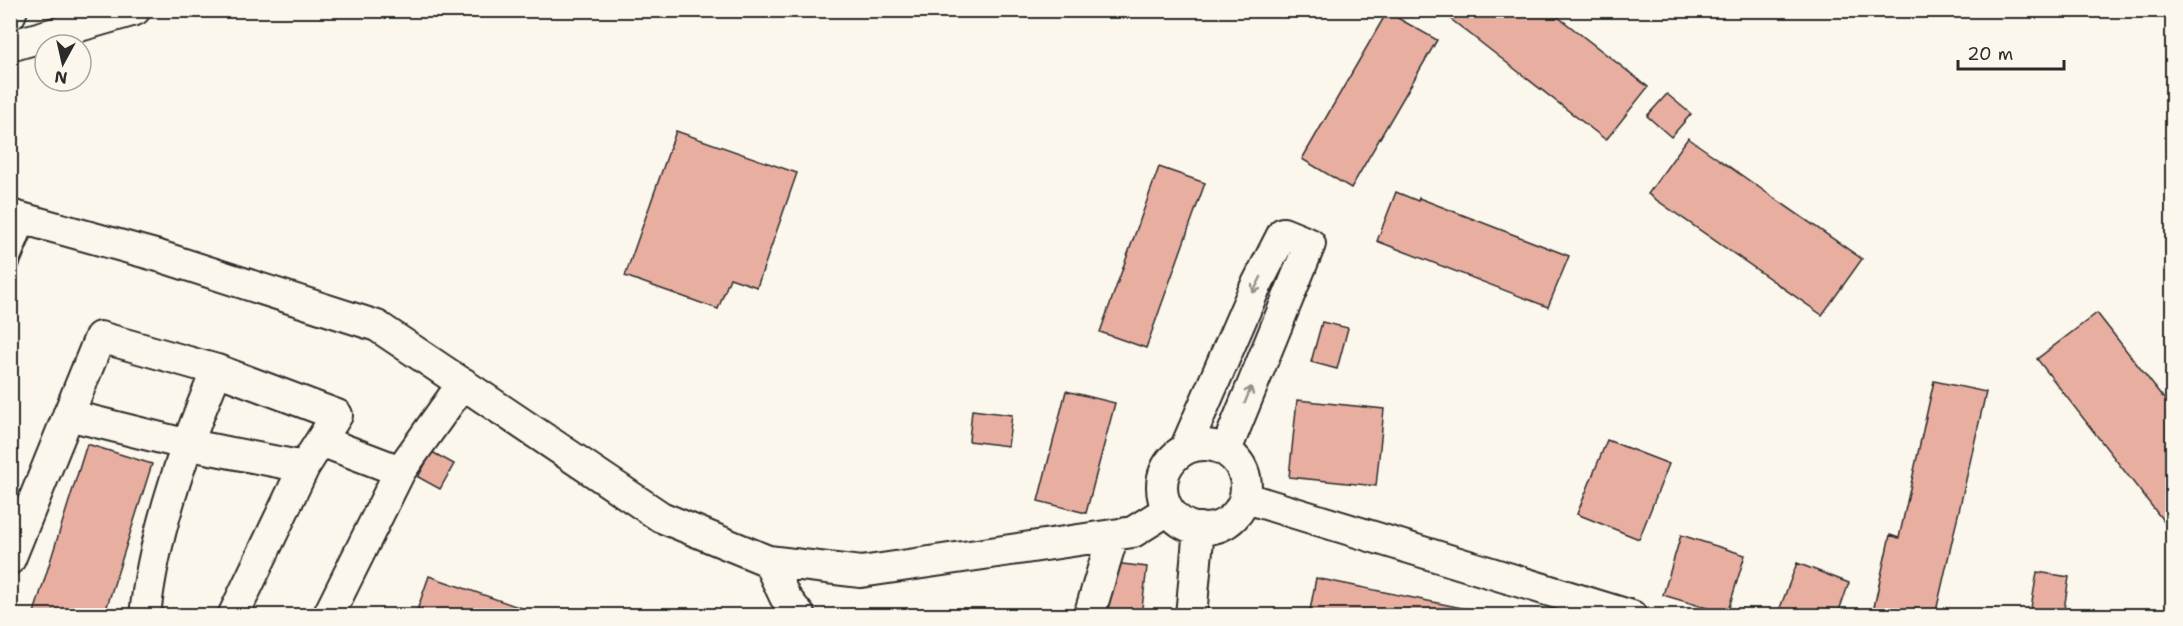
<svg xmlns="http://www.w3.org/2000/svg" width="2183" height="626" font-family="'Shantell Sans',sans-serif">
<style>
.building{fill:#e8afa1;stroke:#2b2b2b;stroke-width:1.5}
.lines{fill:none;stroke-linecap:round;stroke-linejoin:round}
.service-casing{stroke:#2b2b2b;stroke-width:20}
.minor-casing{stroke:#2b2b2b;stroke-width:34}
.service{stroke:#fbf7ec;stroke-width:15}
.minor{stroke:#fbf7ec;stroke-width:30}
.oneway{stroke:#93918c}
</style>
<rect width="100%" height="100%" fill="#fbf7ec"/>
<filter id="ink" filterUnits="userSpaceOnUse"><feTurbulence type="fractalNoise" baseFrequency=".0167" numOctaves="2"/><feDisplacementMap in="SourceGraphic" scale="12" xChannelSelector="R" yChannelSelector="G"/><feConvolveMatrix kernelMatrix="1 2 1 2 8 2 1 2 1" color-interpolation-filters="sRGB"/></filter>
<g filter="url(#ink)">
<!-- building -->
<path class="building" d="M1439,10H1549L1648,87L1606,140Z
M1387,12L1437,40L1351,188L1302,159Z
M1667,94L1691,114L1671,137L1647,116Z
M676,131L797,173L757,287L730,278L718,309L625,276Z
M1688,138L1862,259L1822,315L1648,194Z
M1159,167L1205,183L1146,348L1100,332Z
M1396,192L1418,201L1419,198L1569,256L1548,307L1377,241Z
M2097,313L2172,409V532L2037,359Z
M1322,322L1348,328L1337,369L1311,362Z
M1934,381L1986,392L1935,616H1872L1890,535L1899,538Z
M1066,391L1115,403L1086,513L1038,501Z
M1297,400L1384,409L1376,486L1289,477Z
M972,410L1012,415L1008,446L969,441Z
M1607,440L1669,464L1639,539L1577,514Z
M87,444L152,464L104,616H33Z
M432,452L454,464L440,489L418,477Z
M1681,535L1745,555L1727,614L1663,595Z
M1114,563L1147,567L1141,616H1108Z
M1797,563L1849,583L1837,616H1777Z
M2037,572L2069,577L2063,616L2030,614Z
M429,576L527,610L525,616H415Z
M1316,578L1501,616H1309Z"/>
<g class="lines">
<!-- service casing -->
<g class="service-casing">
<path id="service" d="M10,265L28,221"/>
</g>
<!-- minor casing -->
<g class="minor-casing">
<path id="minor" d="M10,15L12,10
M10,46L135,10
M10,215L162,257L377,326L661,517L768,561L861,572L1133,532L1168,510
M68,415L185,444L304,467
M321,441L400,471
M1162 487a42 42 0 1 1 84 0a42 42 0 1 1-84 0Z
M1185,449L1253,292L1283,233L1310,244L1226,450
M1246,498L1632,616
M10,559L100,337L217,370L337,415L304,467L233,616
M768,561L785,597L800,616
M145,616C153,535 185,445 217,370
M328,616L400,471L463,383
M1089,616L1113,535
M1191,616L1199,528"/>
</g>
<!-- service -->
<use href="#service" class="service"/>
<!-- minor -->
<use href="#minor" class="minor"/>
</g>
<!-- one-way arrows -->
<defs><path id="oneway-shaft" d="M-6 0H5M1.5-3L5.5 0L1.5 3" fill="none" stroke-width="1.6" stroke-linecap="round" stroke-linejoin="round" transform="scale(1.5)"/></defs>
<g class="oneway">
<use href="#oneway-shaft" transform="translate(1257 285) rotate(117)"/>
<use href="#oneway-shaft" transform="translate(1248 395) rotate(-68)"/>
</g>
</g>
<!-- margin -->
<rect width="2183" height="626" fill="none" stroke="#fbf7ec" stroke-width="36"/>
<rect x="18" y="18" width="2147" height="590" fill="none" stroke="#2b2b2b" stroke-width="2" filter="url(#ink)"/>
<!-- north arrow -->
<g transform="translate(63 63) rotate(188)"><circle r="28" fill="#fbf7ec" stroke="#a8a59f" stroke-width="1.5"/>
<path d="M0-4.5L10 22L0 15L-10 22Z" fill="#2b2b2b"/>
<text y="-9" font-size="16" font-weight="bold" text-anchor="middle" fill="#2b2b2b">N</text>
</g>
<!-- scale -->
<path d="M1958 60v9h106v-9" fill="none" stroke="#2b2b2b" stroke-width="3"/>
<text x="1967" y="60" font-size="18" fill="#2b2b2b" stroke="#fbf7ec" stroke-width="4.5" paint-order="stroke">20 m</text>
</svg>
